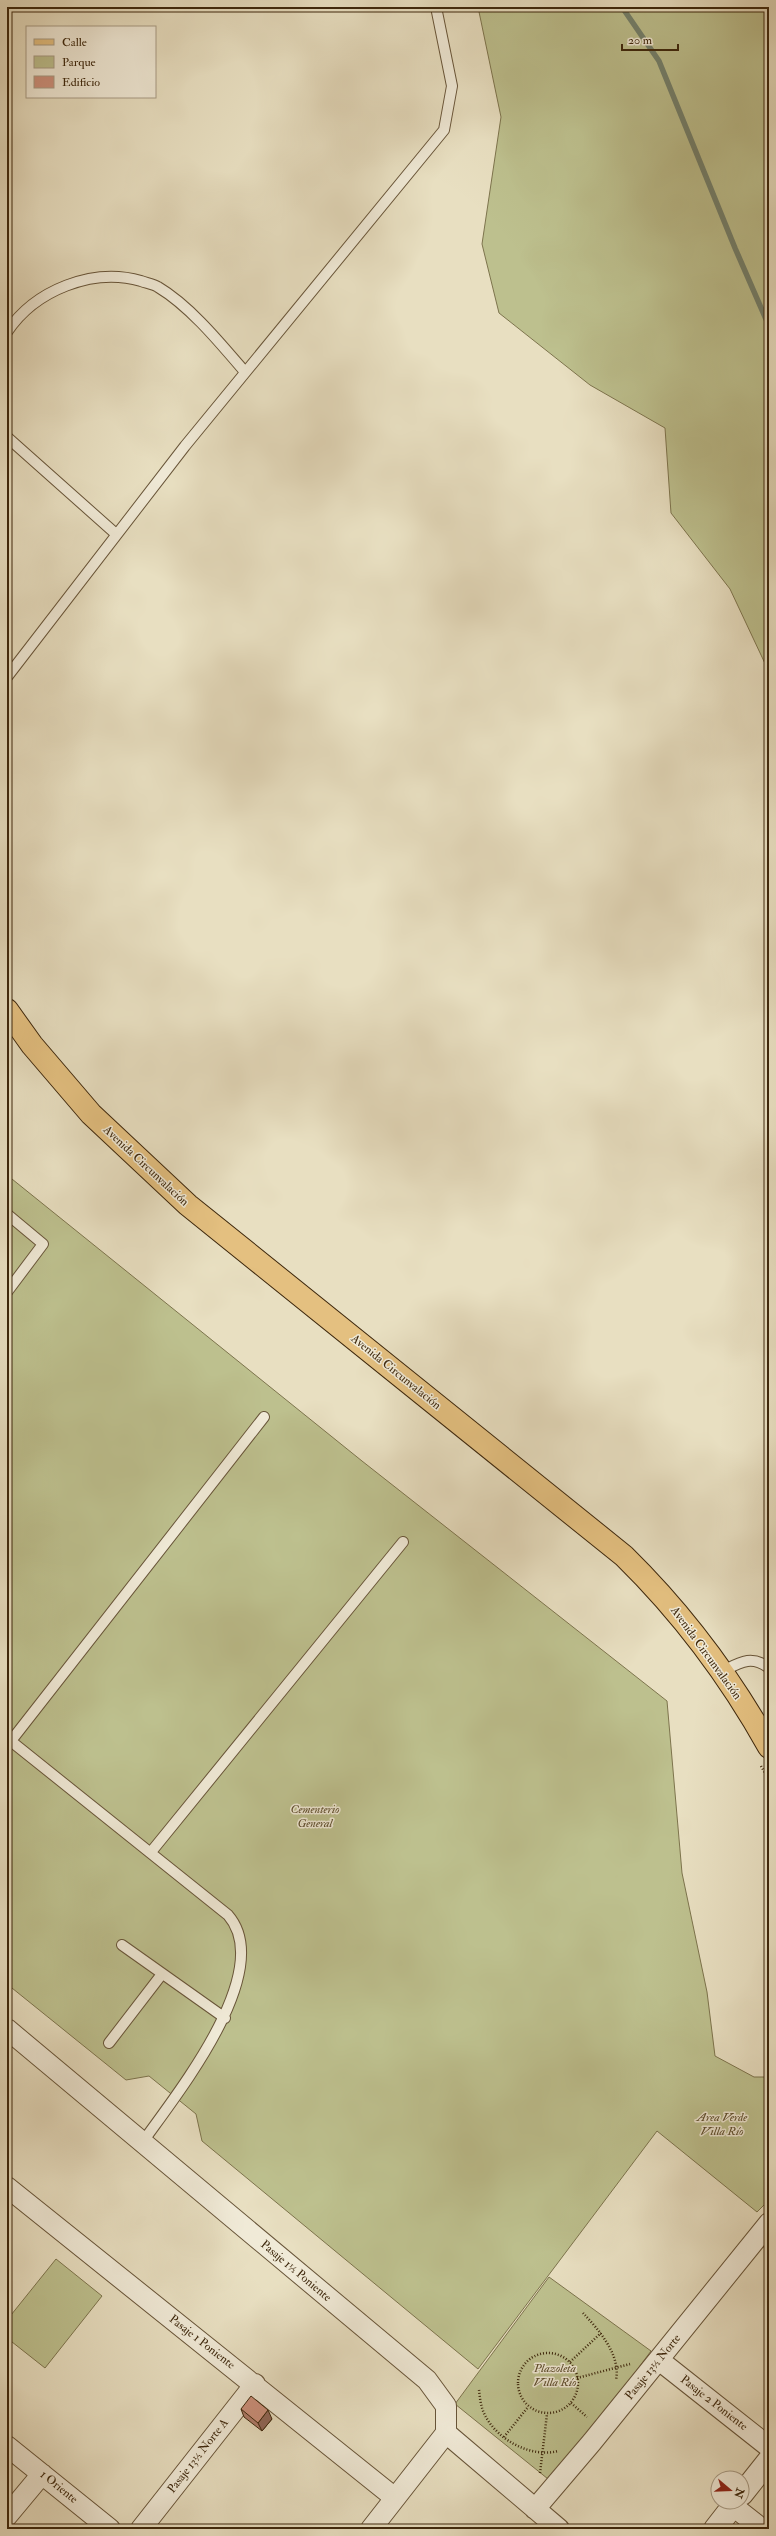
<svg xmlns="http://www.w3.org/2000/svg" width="776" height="2536" font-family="'IM FELL Double Pica',serif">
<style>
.green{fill:#bdc08e;stroke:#7d744d}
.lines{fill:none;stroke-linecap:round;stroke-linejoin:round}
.stream{stroke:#74816d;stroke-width:5.5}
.service-casing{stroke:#685539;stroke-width:12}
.minor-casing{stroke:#685539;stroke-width:22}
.tertiary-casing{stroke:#685539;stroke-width:24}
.primary-casing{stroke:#3d270c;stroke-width:24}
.path{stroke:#3d270c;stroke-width:2.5;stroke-dasharray:1 2;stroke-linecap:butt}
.service{stroke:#f0ead7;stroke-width:10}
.minor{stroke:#f0ead7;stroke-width:20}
.tertiary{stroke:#f0ead7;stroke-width:22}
.primary{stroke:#e4c080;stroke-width:22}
.wall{fill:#b07d6c;stroke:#3d270c}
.shaded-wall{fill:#906658;stroke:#3d270c}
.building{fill:#cd917d;stroke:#3d270c}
.labels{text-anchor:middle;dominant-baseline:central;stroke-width:3;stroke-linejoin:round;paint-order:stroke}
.street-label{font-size:12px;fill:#3d270c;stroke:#f0ead7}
.park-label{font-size:12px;font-style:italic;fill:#5d4d2c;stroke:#f0ead7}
</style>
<rect width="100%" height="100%" fill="#e8dfc1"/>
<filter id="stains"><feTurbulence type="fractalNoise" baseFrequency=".005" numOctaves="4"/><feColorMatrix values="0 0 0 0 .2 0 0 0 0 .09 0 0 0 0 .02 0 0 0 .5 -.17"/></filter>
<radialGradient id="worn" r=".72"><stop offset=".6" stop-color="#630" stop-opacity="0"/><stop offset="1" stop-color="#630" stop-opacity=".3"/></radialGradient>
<!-- green -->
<path class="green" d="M478,7H769V672L730,589L671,513L665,428L590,385L499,313L482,244L501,117Z
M7,1175L362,1461L667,1701L682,1873L707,1992L715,2056L754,2077H769V2200L757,2212L657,2131L478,2369L202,2141L196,2114L149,2076L126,2080L7,1984Z
M56,2259L102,2296L45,2368L7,2338V2320Z
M549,2277L651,2351L553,2483L455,2404Z"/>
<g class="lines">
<!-- stream -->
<path class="stream" d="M622,7L659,61L735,248L769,326"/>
<!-- service casing -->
<g class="service-casing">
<path id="service" d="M7,332C35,290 93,267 141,281C146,283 154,284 158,287C190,306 221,344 245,372
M7,437L116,534
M7,677L185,446L444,130L452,86L436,7
M7,1214L43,1244L7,1292
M721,1672C739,1663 751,1654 769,1668
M7,1738L228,1915C277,1971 175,2096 142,2143
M7,1746L264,1417
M151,1852L403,1542
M122,1945L225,2018
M109,2043L162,1974"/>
</g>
<!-- minor casing -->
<g class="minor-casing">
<path id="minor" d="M7,2029L427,2380L446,2406V2433L559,2529
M7,2187L395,2498
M659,2360L769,2447
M7,2446L110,2529
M733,2506L762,2529
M535,2509L592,2442L769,2223
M7,2516L42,2474
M141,2529L255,2384
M371,2529L446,2433"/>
</g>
<!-- tertiary casing -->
<g class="tertiary-casing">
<path id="tertiary" d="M742,2494L769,2460
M715,2529L736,2502"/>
</g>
<!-- primary casing -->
<g class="primary-casing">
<path id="primary" d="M7,1010L32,1045L91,1114L188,1205L624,1556C681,1612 730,1677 769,1747"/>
</g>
<!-- path -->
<path class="path" d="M761,1766L769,1780
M583,2313C599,2330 621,2355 616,2380
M518 2383a30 30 0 1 1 60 0a30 30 0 1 1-60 0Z
M570,2362L601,2333
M577,2378L630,2364
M479,2390C480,2399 481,2409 486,2417C499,2441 532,2458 558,2451
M571,2403L587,2417
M504,2437L528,2407
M540,2473L547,2414"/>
<!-- service -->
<use href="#service" class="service"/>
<!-- minor -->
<use href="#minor" class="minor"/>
<!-- tertiary -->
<use href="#tertiary" class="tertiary"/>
<!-- primary -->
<use href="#primary" class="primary"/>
</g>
<!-- wall -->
<path class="wall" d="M769,2242V2254L766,2252L764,2247Z
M241,2409L272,2419L262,2431L244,2417Z"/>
<!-- shaded-wall -->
<path class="shaded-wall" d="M268,2410L272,2419L262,2431L258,2423Z"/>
<!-- building -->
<path class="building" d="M769,2242V2251L764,2247Z
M251,2396L268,2410L258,2423L241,2409Z"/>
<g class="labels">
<!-- street labels -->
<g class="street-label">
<text transform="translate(146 1166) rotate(43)">Avenida Circunvalación</text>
<text transform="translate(396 1372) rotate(39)">Avenida Circunvalación</text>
<text transform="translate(706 1653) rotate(54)">Avenida Circunvalación</text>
<text transform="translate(296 2271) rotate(40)">Pasaje 1½ Poniente</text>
<text transform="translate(202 2342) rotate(38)">Pasaje 1 Poniente</text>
<text transform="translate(653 2367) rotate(-51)">Pasaje 13½ Norte</text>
<text transform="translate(714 2403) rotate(38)">Pasaje 2 Poniente</text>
<text transform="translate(198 2456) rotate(-52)">Pasaje 13½ Norte A</text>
<text transform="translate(59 2487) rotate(39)">1 Oriente</text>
</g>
<!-- park labels -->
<g class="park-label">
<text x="315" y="1809">Cementerio<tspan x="315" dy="14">General</tspan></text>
<text x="722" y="2117">Area Verde<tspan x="722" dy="14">Villa Río</tspan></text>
<text x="555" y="2368">Plazoleta<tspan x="555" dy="14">Villa Río</tspan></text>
</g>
</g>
<!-- margin -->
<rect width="776" height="2536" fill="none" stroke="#e8dfc1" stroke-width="24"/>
<rect x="8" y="8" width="760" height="2520" fill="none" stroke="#3d270c" stroke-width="2"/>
<rect x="12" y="12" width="752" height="2512" fill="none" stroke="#3d270c"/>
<!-- legend -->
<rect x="26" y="26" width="130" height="72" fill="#f0ead7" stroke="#a89c86"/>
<rect x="34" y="39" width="20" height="6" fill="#e4c080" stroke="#a89c86"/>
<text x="62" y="46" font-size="12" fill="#3d270c">Calle</text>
<rect x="34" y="56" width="20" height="12" fill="#bdc08e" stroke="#a89c86"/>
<text x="62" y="66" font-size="12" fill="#3d270c">Parque</text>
<rect x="34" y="76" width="20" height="12" fill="#cd917d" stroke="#a89c86"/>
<text x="62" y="86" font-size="12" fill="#3d270c">Edificio</text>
<!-- north arrow -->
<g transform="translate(730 2490) rotate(109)"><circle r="19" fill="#f0ead7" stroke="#a89c86"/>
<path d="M0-3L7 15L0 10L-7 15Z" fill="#8f2418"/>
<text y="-6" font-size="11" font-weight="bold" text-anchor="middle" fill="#3d270c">N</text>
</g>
<!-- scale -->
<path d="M622 44v6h56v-6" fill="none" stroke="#3d270c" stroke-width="2"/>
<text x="628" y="44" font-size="12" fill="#3d270c" stroke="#f0ead7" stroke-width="3" paint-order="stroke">20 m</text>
<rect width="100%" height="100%" filter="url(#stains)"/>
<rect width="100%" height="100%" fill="url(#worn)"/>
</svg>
